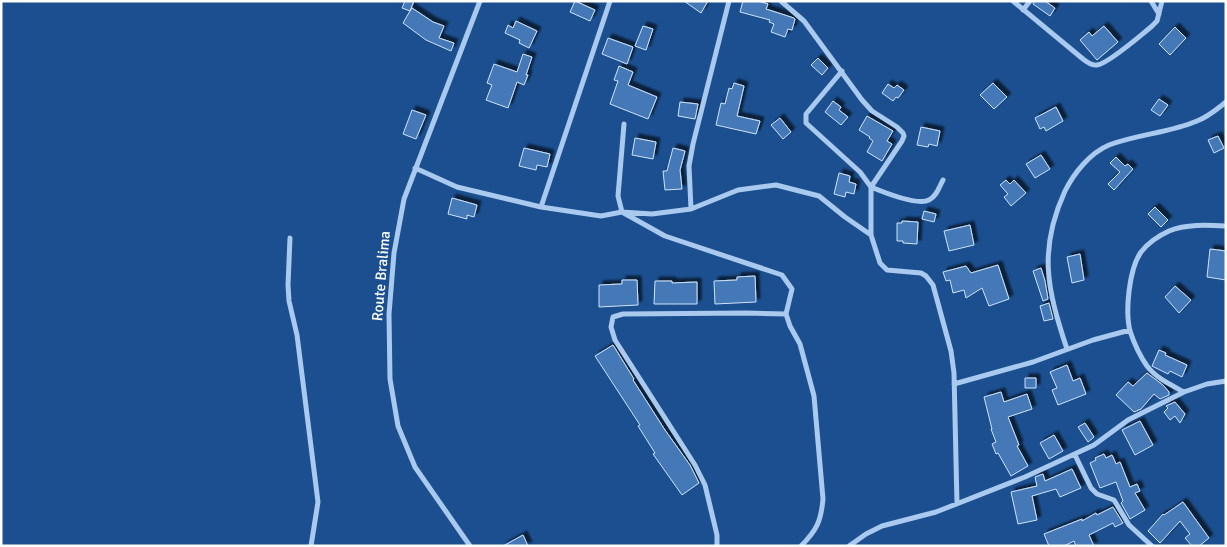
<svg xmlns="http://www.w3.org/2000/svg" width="1227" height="547" font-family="Signika,sans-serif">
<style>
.building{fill:#4478b7;stroke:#cfe3fa;filter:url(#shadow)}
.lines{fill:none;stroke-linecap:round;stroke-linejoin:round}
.street{stroke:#a9c9ee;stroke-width:5}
.labels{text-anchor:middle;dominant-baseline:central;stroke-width:4.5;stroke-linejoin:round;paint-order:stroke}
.street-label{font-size:15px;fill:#fff;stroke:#1b4f8f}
</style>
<defs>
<filter id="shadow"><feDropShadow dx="4" dy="-4" stdDeviation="1" flood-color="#0009"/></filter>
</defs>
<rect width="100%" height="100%" fill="#1b4f8f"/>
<!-- building -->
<path class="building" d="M405,1H414L410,11L412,8L433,22L444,26L439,38L454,43L451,51L426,40L403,23L410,11L402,8Z
M575,1L595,10L590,21L570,12Z
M684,1H708L701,13Z
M743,1H758L768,4L766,9L794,18L795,19L792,30L788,29L785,37L771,32L774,24L769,22L770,20L740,12Z
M1034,1H1045L1055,8L1050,16L1033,4Z
M516,21L537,31L529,48L519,43L520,40L505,33L508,25L513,28Z
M643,26L653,29L646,50L635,46Z
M1104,26L1118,42L1097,60L1080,40L1089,32L1092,36Z
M1175,27L1186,38L1170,55L1159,44Z
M608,38L633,47L627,64L602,54Z
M523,54L532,57L526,75H528L524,85L517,82L508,108L486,100L492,85L487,83L494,64L517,72Z
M818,58L828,68L822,75L811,65Z
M619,66L633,72L628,85L657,97L648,119L610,104L618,81L614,80Z
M734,83L744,86L737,116L760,121L756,134L716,125L721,103L725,104L729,88L732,89Z
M993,83L1007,97L994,109L980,95Z
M888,84L894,88L897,85L904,90L898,98L896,97L893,101L882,93Z
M1159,99L1168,105L1160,116L1151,110Z
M833,101L841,107L839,110L848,117L841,125L825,112Z
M680,102L698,104L695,119L678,116Z
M1056,107L1063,121L1046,131L1044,127L1040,129L1035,118Z
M412,110L426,115L416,139L403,134Z
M867,116L893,131L887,141L892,144L882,161L867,152L873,141L869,138L870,137L859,130Z
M780,118L791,132L783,139L771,125Z
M921,127L940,131L937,146L929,144L928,147L917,145Z
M1218,136L1224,148L1214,153L1208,140Z
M635,138L656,142L653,159L632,155Z
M524,148L550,154L547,167L537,165L536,170L519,166Z
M673,148L685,151L680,170L682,189L665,190L663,171H667Z
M1041,155L1050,169L1035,178L1026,164Z
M1116,157L1125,166L1128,164L1133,169L1114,190L1108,184L1120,172L1110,163Z
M839,173L850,176L849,182L856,184L854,194L846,192L845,197L834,194Z
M1006,180L1010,184L1014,180L1026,193L1011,206L1004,197L1008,194L1000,185Z
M452,198L477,205L474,217L467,215V219L448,214Z
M1155,207L1168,220L1161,227L1148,214Z
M924,211L936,214L934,222L922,219Z
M902,221L918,222L917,244L903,243V241H897V223H902Z
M970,225L974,245L949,251L944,231Z
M1210,249L1226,251V280L1207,277Z
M1080,254L1084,280L1072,283L1067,257Z
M998,265L1009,299L989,306L982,288L966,298L964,290L953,293L950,280L946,281L943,272L966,266L971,273Z
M1041,268L1045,281L1048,299L1043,301L1033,271Z
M755,276L756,302L715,304L714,281L737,280V277Z
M622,280H637L638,305L599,307V285L622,284Z
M655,281H672V283L697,282V304H654Z
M1175,286L1191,300L1179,313L1165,297Z
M1049,303L1053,319L1044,321L1040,306Z
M613,345L634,379L633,380L665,430L690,465L699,483L682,495L653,454L655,453L638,426L640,425L595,356Z
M1159,350L1166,353L1165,355L1187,365L1182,377L1170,371L1168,374L1152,366Z
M1067,365L1073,381L1080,378L1086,394L1058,405L1052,390L1057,388L1050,372Z
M1147,373L1163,385L1169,392V395L1160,399L1154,394L1141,409L1134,412L1116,395L1128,382L1133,386Z
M1025,378H1036V388H1025Z
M1001,392L1004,402L1027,394L1032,409L1008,417L1019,445L1017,446L1028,466L1011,476L998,453L996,454L992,444L996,442L991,429H992L984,397Z
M1175,402L1185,414L1180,423L1175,416L1170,420L1164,412L1168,408L1166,406Z
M1140,421L1153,445L1135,455L1122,430Z
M1085,423L1094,437L1088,442L1078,427Z
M1054,435L1063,451L1049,459L1040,443Z
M1104,454L1106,458L1112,455L1116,464L1120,462L1130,487L1137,484L1140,491L1135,493L1145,510L1130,519L1121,503L1123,501L1116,482L1100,488L1090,463L1096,460L1095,458Z
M1072,469L1081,488L1060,497L1056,489L1032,496L1037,520L1018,524L1011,492L1037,486L1035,477L1043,474L1045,481Z
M1183,502L1209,538L1199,546H1192L1185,538L1190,534L1180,521L1160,543L1148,531L1163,514L1164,515Z
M1113,507L1123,523L1115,527L1113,523L1089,535L1094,546H1076L1074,541L1064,546H1049L1044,534L1082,519V521L1096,513L1097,515Z
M523,535L528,546H503Z"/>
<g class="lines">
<!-- street -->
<path class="street" d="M781,1L804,21L862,100L872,111L897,127L903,133L904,136L902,141L871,187C883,192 917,206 929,200C937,196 939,187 943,180
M1013,1L1083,59C1087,62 1092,66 1097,65C1108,64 1141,35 1151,27L1157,21L1162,1
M1151,1L1159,14
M1023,10L1030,1
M842,71L806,114V123L860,172L871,187V235L880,263L887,270L921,273L926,276L933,285L951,351L954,373L957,504
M624,124L618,196L622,212L665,236L782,275L792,289L786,314
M415,168L457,187L541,207L601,216L622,212L652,214L691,209L738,190L776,185L819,196L845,217L871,235
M541,207L610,1
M691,209L689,166L693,144L729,1
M290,238L288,285L289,301L297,335L318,502L311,546
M1067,349C1047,289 1038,250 1065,191C1074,173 1090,153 1109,145C1138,134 1169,133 1197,121C1208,117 1217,109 1226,102
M954,384L1033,362L1093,340L1130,330
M1184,392C1171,385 1156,378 1147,366C1140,356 1134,343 1130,331C1125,311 1129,269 1141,252C1148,243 1158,236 1169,231C1186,224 1207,225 1226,226
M1075,455L1091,488L1097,494L1114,500L1129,525L1152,546
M470,546L415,467L398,426L390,379L389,314L394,253L404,199L480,1
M717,546V535L705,485L695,465L615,340L611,327L613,317L623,314L747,313L786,314L790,326L800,344L814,396L823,499C821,521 817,530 801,546
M849,546L866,534L882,526L936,512L1025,477L1094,445L1128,420L1184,392L1207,384L1226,381"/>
</g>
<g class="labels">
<!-- street labels -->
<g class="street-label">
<text transform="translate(381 276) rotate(-85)">Route Bralima</text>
</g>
</g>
<!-- border -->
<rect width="1227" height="547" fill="none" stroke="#ffffff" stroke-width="5"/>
</svg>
